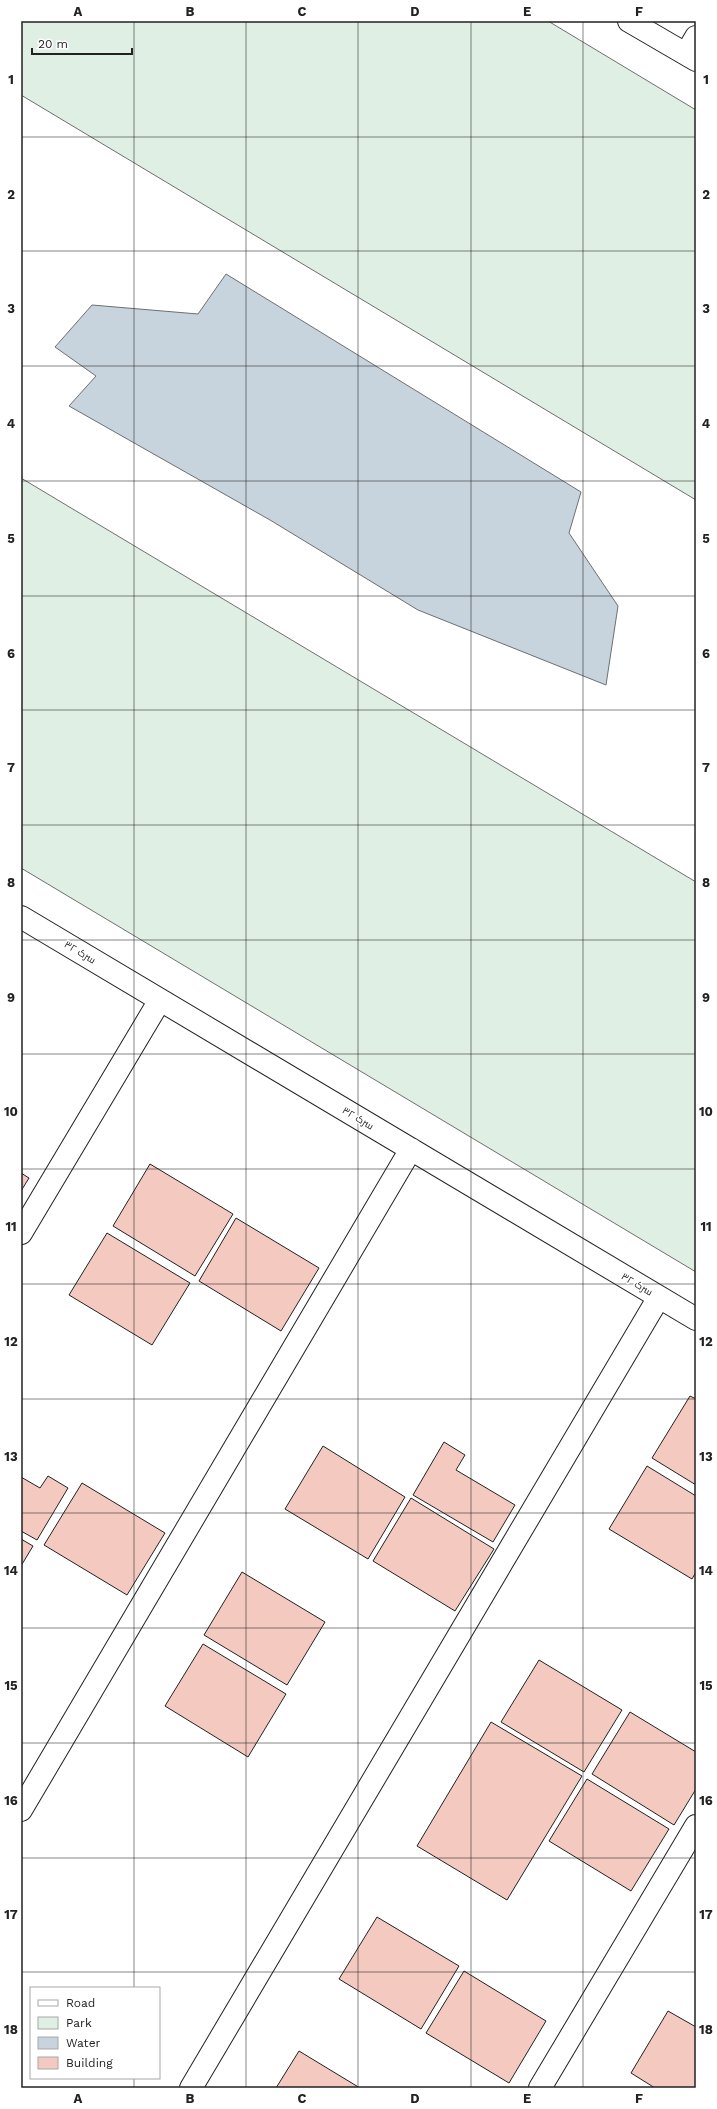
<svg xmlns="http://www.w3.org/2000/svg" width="717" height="2109" font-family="'Work Sans',Cairo,sans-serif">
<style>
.green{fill:#e0efe3;stroke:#6f6f6f}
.water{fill:#c7d3dd;stroke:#6f6f6f}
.building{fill:#f3c9c0;stroke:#222}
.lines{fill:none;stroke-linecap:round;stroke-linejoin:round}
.minor-casing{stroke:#222;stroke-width:24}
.minor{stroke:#fff;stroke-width:22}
.grid{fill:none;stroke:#222;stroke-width:1;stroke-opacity:0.55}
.labels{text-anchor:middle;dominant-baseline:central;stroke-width:3;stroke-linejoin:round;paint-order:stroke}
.street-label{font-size:10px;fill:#222;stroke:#fff}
.neatline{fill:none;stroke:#222;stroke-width:1.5}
.grid-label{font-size:13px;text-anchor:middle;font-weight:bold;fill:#222}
</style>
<rect width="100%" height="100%" fill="#fff"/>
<!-- green -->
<path class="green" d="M21,21H548L696,110V500L21,95Z
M21,478L696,882V1272L21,868Z"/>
<!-- water -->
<path class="water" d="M226,274L581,492L569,533L618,606L606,685L418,610L270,520L69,406L96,376L55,347L92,305L198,314Z"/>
<!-- building -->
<path class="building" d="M150,1164L233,1214L195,1276L113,1226Z
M21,1173L29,1178L21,1191Z
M236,1218L319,1268L281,1331L199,1281Z
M107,1233L190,1283L152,1345L69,1295Z
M690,1396L696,1399V1485L652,1458Z
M444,1442L465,1455L456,1470L515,1505L493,1542L413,1495Z
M323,1446L405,1497L368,1559L285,1509Z
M647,1466L696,1496V1572L692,1579L609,1529Z
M48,1476L68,1488L37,1540L21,1531V1477L40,1488Z
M82,1483L165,1533L127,1595L44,1545Z
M411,1498L494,1549L455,1611L373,1561Z
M21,1539L33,1546L21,1566Z
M242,1572L325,1622L287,1685L204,1635Z
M203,1644L286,1694L248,1757L165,1706Z
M539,1660L622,1710L584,1772L501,1722Z
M630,1712L696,1752V1789L674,1825L592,1774Z
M491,1722L582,1776L507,1900L417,1846Z
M587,1779L669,1829L631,1891L549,1841Z
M377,1917L459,1966L421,2029L339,1979Z
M464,1971L546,2021L509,2083L426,2033Z
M668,2011L696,2027V2088H655L631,2073Z
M299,2051L360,2088H276Z"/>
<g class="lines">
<!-- minor casing -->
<g class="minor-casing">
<path id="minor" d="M629,21L696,60
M686,54L696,37
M21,917L696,1319
M21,1233L160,1000
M21,1810L411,1149
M191,2088L659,1297
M540,2088L696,1826"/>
</g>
<!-- minor -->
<use href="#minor" class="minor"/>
</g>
<!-- grid -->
<path class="grid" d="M134,21V1988M246,21V2088M358,21V2088M471,21V2088M583,21V2088M21,137H696M21,251H696M21,366H696M21,481H696M21,596H696M21,710H696M21,825H696M21,940H696M21,1054H696M21,1169H696M21,1284H696M21,1399H696M21,1513H696M21,1628H696M21,1743H696M21,1858H696M21,1972H696M134,2078V2088"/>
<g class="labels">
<!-- street labels -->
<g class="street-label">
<text transform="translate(80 952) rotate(31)">سرک ۳۲</text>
<text transform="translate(358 1118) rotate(31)">سرک ۳۲</text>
<text transform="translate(637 1284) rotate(31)">سرک ۳۲</text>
</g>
</g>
<!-- border -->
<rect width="717" height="2109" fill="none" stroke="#ffffff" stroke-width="44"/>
<!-- legend -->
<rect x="30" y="1987" width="130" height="92" fill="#ffffff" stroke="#a7a7a7"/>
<rect x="38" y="2000" width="20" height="6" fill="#ffffff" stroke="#a7a7a7"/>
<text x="66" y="2007" font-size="12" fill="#222222">Road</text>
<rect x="38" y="2017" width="20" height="12" fill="#e0efe3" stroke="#a7a7a7"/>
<text x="66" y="2027" font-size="12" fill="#222222">Park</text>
<rect x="38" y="2037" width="20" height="12" fill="#c7d3dd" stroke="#a7a7a7"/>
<text x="66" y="2047" font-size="12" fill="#222222">Water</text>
<rect x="38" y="2057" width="20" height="12" fill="#f3c9c0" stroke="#a7a7a7"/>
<text x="66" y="2067" font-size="12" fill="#222222">Building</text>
<!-- scale -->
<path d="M32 48v6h100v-6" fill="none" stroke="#222222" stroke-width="2"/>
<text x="38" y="48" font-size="12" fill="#222222" stroke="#ffffff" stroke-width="3" paint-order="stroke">20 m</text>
<rect x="22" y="22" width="673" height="2065" class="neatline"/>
<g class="grid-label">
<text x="78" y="16">A</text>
<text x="190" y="16">B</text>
<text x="302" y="16">C</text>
<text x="415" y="16">D</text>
<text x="527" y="16">E</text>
<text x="639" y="16">F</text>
<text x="11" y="84">1</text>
<text x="706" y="84">1</text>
<text x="11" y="199">2</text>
<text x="706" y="199">2</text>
<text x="11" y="313">3</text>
<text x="706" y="313">3</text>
<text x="11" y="428">4</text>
<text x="706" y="428">4</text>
<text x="11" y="543">5</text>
<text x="706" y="543">5</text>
<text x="11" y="658">6</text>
<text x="706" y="658">6</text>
<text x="11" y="772">7</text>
<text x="706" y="772">7</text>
<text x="11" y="887">8</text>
<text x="706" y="887">8</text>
<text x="11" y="1002">9</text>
<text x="706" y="1002">9</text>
<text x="11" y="1116">10</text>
<text x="706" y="1116">10</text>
<text x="11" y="1231">11</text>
<text x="706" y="1231">11</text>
<text x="11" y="1346">12</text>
<text x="706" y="1346">12</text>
<text x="11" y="1461">13</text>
<text x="706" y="1461">13</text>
<text x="11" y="1575">14</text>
<text x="706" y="1575">14</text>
<text x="11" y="1690">15</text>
<text x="706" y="1690">15</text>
<text x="11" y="1805">16</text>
<text x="706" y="1805">16</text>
<text x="11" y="1919">17</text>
<text x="706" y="1919">17</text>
<text x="11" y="2034">18</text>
<text x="706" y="2034">18</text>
<text x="78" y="2103">A</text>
<text x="190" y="2103">B</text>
<text x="302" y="2103">C</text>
<text x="415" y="2103">D</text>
<text x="527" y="2103">E</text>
<text x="639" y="2103">F</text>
</g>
</svg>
